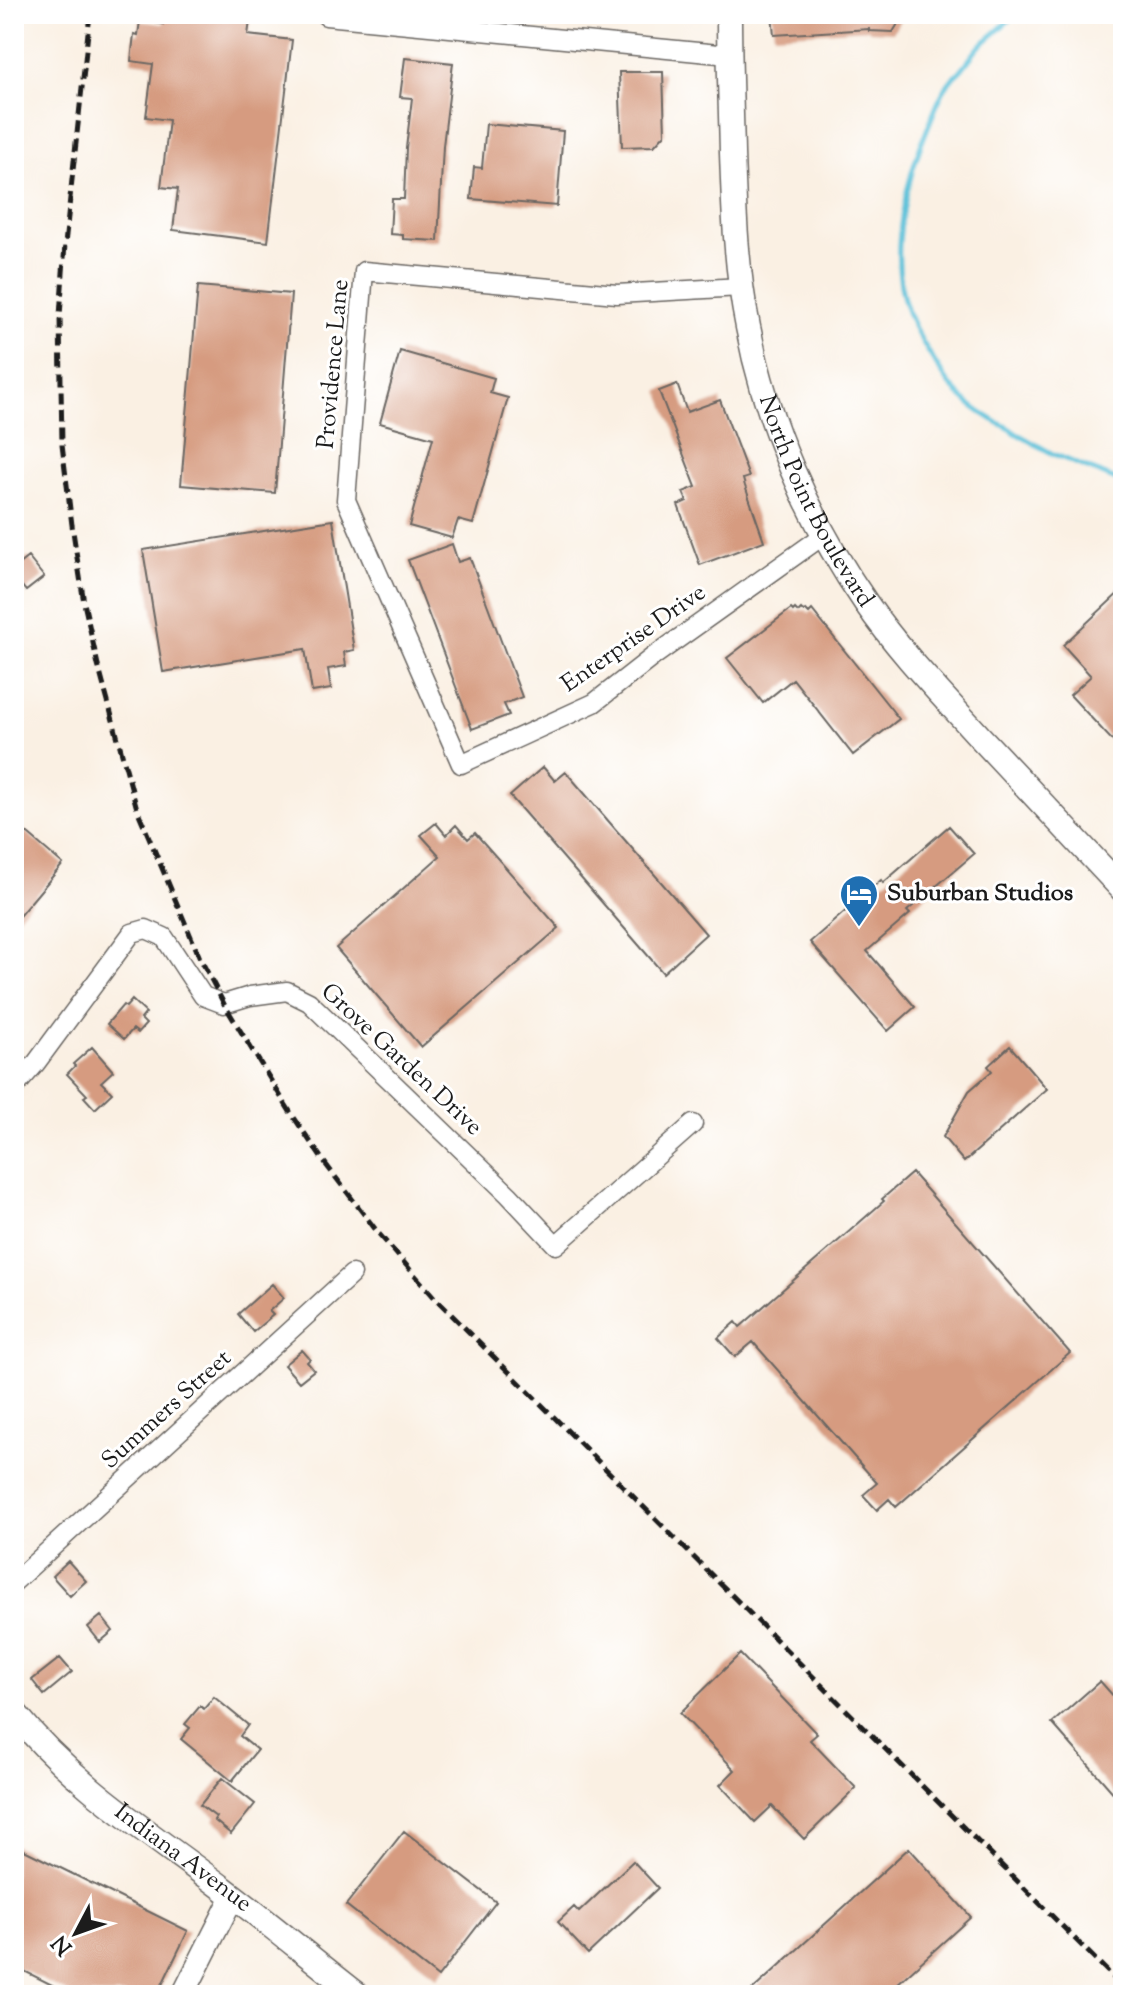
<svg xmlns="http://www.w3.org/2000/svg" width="1137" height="2009" font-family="'Sorts Mill Goudy',serif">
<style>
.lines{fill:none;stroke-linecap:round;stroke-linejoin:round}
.stream{stroke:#5ac0d8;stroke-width:5}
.building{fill:#d69b80}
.minor-casing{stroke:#6a6662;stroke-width:21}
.tertiary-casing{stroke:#6a6662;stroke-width:25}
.secondary-casing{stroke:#6a6662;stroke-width:27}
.minor{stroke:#fff;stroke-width:18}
.tertiary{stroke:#fff;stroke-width:22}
.secondary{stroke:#fff;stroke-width:24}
.rail{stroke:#1c1c1c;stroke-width:5;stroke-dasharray:12 6;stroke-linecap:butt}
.labels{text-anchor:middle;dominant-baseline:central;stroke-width:6;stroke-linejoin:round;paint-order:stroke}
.street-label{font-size:24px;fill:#1c1c1c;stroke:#fff}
.poi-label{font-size:24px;font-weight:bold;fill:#1c1c1c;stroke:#fff;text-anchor:start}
</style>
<rect width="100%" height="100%" fill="#fff"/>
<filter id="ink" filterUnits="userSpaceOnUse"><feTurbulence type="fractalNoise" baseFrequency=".0125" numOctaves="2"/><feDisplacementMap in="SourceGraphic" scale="16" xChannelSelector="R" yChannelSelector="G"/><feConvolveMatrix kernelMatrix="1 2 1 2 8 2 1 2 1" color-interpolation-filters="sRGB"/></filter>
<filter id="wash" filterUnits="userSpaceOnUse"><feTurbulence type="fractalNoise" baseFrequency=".006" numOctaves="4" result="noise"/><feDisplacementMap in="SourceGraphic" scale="32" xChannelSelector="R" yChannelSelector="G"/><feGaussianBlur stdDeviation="1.8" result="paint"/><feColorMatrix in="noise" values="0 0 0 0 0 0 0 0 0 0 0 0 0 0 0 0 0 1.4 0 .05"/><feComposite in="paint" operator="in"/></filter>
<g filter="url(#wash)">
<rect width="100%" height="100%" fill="#faf0e3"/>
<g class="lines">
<!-- stream -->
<path class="stream" d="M1015,14C1006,24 995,33 984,42C975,50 969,61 961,70C956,76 956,73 952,79C942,91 936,107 930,122C907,176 886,255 908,312C915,332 938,369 951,386C962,399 979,412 993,420C1001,425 1008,426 1014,432L1051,453L1123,483"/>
</g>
<g id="blocks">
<!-- building -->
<path class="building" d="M163,14H251L248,35L292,40L268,242L173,230L178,189L161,187L169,120L146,117L153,64L131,61L134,34L138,35L140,21L163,24Z
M772,14H904L893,32L869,31V29L774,35Z
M405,58L453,63L443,146L438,241L403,239V235L390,234L392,199H404L406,148L412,98L400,97Z
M619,72H663L665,134L654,146L622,147Z
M486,124L563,131L557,206L471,199L474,167L482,168Z
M198,286L291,294L275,493L181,485Z
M400,351L494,378L490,393L508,398L473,524L458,520L452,538L409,526L433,438L380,423Z
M677,384L687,412L720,400L749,477L743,479L745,486L764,541L700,565L678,505L687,501L683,492L696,487L659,391Z
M333,520L354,650L344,652L346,666L328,669L331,689L312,692L305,649L163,672L143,550Z
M452,544L458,562L470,558L522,697L504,704L509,715L472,729L408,560Z
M28,557L44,577L26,591L14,576V568Z
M1123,589V752L1070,695L1091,676L1063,645Z
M791,609L793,611L795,609L798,612L801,609L803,611L806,610L809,613L812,610L899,719L853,755L793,679L763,703L727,658Z
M543,767L555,781L566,772L706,934L663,973L510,796Z
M14,822L63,864L14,922Z
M436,823L446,835L456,825L468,839L475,833L559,928L421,1047L336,948L440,856L421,835Z
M949,826L974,854L907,911L910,914L867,951L915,1007L888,1031L810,942L881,880L883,883Z
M132,1000L146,1013L141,1019L146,1024L138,1033L133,1029L124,1039L107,1024L123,1005L126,1007Z
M1010,1046L1047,1089L964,1162L943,1137L969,1091L992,1071L988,1066Z
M92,1047L113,1071L101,1082L112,1093L95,1109L84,1097L87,1095L67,1074L75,1066L73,1064Z
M912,1173L1070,1353L896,1507L889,1499L877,1510L863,1495L877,1483L753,1342L735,1357L718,1338L736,1322L740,1327L884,1201L882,1199Z
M272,1284L284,1298L269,1311L273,1315L253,1332L238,1314Z
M302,1350L310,1359L307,1362L314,1370L299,1382L284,1365Z
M68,1561L86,1581L70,1596L52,1576Z
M101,1616L113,1631L100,1642L88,1627Z
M740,1654L817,1734L810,1740L856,1788L804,1839L772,1806L755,1822L720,1785L735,1770L680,1713Z
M60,1658L72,1672L44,1695L32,1680Z
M1100,1681L1123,1707V1804L1052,1723Z
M214,1697L248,1725L240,1736L257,1750L232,1781L181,1739L190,1728L185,1724L200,1706L204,1709Z
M222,1778L255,1804L231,1834L214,1820L216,1817L200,1805Z
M404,1831L496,1902L438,1977L346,1905Z
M14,1845L188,1931L157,1995H72L14,1966Z
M909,1848L971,1917L885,1995H747Z
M633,1861L658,1888L588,1954L558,1922L574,1907L579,1912Z"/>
</g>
</g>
<g filter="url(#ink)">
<use href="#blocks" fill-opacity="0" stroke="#6a6662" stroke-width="2"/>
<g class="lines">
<!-- minor casing -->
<g class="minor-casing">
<path id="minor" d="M326,16L729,55
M741,287L617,294L364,271L346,500L461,764L594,703L654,656L824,535
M14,1088L36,1063L132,933L146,929L164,937L203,996L224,1004L250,996L287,991L309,1002L509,1195L556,1245L693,1124
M14,1582L352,1274"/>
</g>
<!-- tertiary casing -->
<g class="tertiary-casing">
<path id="tertiary" d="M183,1995L233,1896"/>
</g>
<!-- secondary casing -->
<g class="secondary-casing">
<g id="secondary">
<path id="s1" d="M729,14C729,60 731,107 732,153C734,211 736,269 748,327C766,423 810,522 866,603C899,651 940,693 979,736C1027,787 1075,839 1123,890"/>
<path id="s2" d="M14,1712C73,1785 150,1833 224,1889C269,1923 313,1960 358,1995"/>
</g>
</g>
<!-- minor -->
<use href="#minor" class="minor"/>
<!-- tertiary -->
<use href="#tertiary" class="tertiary"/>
<!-- secondary -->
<use href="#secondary" class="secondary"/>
<!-- rail -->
<path class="rail" d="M90,14L65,244L60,316L61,384L62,445L72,525L84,603L98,665L137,809L200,958L224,1004L289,1110L324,1162L379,1234L435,1298L1123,1987"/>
</g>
</g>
<!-- icons -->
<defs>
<g id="hotel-pin" transform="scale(2)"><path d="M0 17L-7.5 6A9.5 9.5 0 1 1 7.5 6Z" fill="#1f6fb2" stroke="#fff"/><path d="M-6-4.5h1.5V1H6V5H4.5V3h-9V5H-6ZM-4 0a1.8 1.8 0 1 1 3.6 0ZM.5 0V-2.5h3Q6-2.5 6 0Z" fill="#fff"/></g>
</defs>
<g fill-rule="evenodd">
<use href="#hotel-pin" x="859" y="894"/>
</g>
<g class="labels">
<!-- street labels -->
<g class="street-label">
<text transform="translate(334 364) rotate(-85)">Providence Lane</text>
<text stroke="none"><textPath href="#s1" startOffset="502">North Point Boulevard</textPath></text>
<text transform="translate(634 639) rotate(-35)">Enterprise Drive</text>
<text transform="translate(401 1060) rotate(43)">Grove Garden Drive</text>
<text transform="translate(167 1410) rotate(-42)">Summers Street</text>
<text stroke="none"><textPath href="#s2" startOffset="224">Indiana Avenue</textPath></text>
</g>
<!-- poi labels -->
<g class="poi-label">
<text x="887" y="894">Suburban Studios</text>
</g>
</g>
<!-- margin -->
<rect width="1137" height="2009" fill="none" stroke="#fff" stroke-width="48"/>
<!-- north arrow -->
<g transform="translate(76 1933) rotate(229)" stroke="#ffffff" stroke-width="6" paint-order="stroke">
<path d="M0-6L14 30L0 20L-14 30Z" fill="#1c1c1c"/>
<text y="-12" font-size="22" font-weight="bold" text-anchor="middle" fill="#1c1c1c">N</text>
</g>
</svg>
